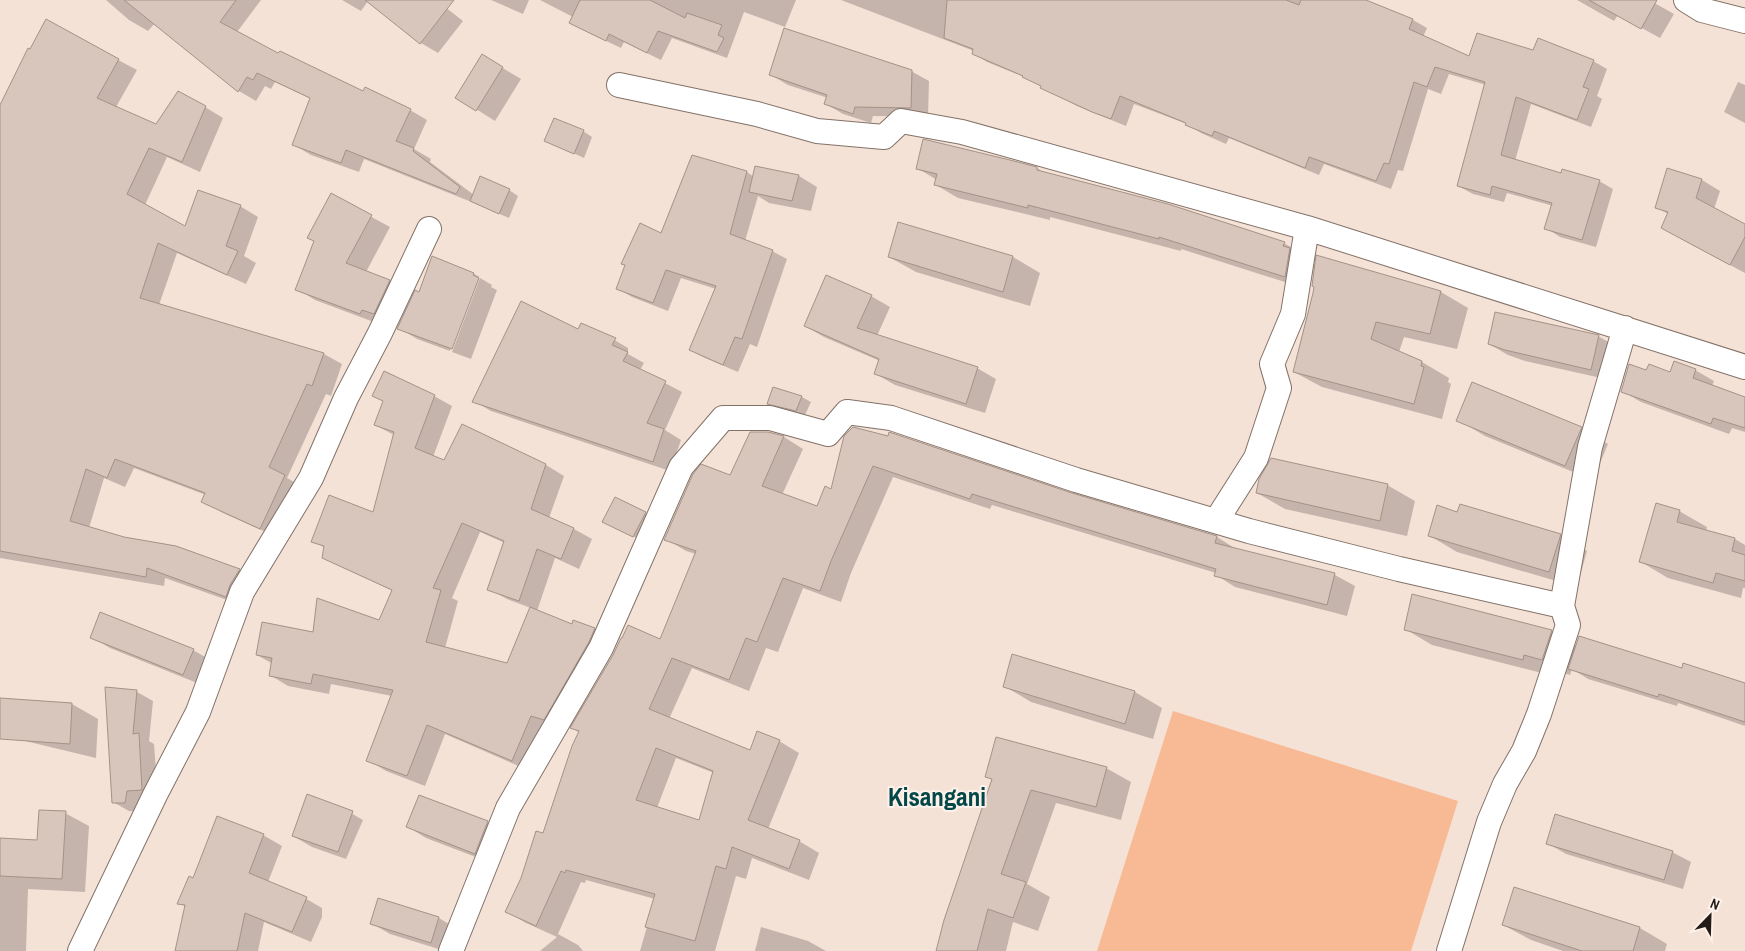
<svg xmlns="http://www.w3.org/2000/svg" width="1745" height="951" font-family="'Archivo Narrow',sans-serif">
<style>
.green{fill:#f8ba95}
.shadow{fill:#0003;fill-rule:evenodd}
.building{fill:#d8c5bb;stroke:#a49287;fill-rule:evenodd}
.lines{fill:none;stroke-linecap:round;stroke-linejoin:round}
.street-casing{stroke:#837268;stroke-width:26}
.street{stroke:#fff;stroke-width:24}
.labels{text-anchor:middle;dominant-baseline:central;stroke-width:4;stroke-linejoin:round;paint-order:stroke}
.town-label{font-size:25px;font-weight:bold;fill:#044748;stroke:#fdf1ea}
</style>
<rect width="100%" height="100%" fill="#f5e2d7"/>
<!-- green -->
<path class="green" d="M1173,711L1458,801L1411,951H1097Z"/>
<!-- shadow -->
<path class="shadow" d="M106,0H261L237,32L279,55L364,93L410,110L427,120L414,149L431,159L430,162L474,195L509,190L518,196L509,218L474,203L364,159L359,172L311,155L294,145L311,99L275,82L271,89L265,86L256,101L239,91L155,23L148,31L129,20Z
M342,0H436L463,21L438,53L421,43L368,1L361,11Z
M491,0H529L523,14Z
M540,0H796L785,27L744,12L727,58L672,38L661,60L624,42L621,48L585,31L571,23L573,17Z
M841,0H1362L1413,20L1427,28L1423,37L1470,58L1534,51L1593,61L1607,69L1597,96L1602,99L1591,127L1531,104L1515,161L1562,175L1599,181L1613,189L1596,247L1560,237L1546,228L1553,206L1507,193L1504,202L1473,194L1458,186L1486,85L1449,74L1441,94L1428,89L1403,171L1398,170L1391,189L1324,164L1319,175L1229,138L1226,144L1201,133L1187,124L1134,104L1126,126L1077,106L1027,78L987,62L973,53L974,51Z
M1577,0H1649L1674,14L1660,38L1618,15L1614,21Z
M118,60L137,70L116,107L157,125L205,107L223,118L200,172L167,157L145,205L185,228L240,206L258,217L244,256L256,263L246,284L177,253L159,305L324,354L342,364L331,396L326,394L287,478L303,487L279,538L221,512L203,501L206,495L134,468L125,487L104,478L89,528L124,539L175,547L239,570L257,581L244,606L165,578L164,586L0,558V118Z
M501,67L521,79L495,121L457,97Z
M911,71L929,81L928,117L873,116L871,123L843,114L826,104L828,98L788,85L771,75Z
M1738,82L1745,85V123L1724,112Z
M583,131L592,137L584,158L546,141Z
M917,168H1037L1044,173L1284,243L1306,256L1307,289L1181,249V251L1050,217V220L958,198L936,185L937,180Z
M1668,170L1702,180L1720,191L1714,209L1745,226V273L1681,239L1668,214L1656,207Z
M747,172L754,177L799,176L817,187L811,211L769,203L758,196L745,241L772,251L787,259L757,347L750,344L738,372L705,358L690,350L716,289L681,278L668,311L632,297L617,288L662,234Z
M331,195L390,227L366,272L389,281L408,292L379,324L315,300L297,289Z
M899,223L1013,257L1040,273L1030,306L916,272L889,257Z
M1317,257L1441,292L1468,308L1457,349L1404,337L1399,352L1422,362L1449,378L1448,382L1451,384L1442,419L1322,387L1294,372L1315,287Z
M474,274L480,277H478L450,351L417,339L399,328L420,293Z
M480,278L492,285L491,287L497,290L471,359L452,352Z
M871,296L890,307L877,336L977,368L996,379L985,413L895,385L876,374L880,361L824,337L805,326Z
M579,331L611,338L628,348V354L644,363L640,370L682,392L665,430L681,440L670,471L491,411L474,401Z
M1598,336L1617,347L1610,380L1525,361L1508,355L1489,344Z
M1695,370L1714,381L1712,386L1745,399V432L1732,428L1729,434L1641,402L1622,391L1647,372L1671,373Z
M774,388L802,397L811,402L805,415L778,409L769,404Z
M434,396L452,406L433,457L444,462L462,425L546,465L564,476L549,518L574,529L592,539L579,569L555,558L537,611L572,626L594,629L612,640L530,771L445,734L425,786L386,771L368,760L392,696L331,684L329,694L288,686L270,675L273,664L257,655L314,634L380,622L393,591L342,567L324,557L325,548L313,541L374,513L394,435L375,425ZM480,532L505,543L489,589L507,599L531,608L508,664L445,648L458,601L452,598Z
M1458,420L1581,428L1608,444L1593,480L1485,436Z
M768,433L784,437L803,449L782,495L817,507L831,490L846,437L1071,494L1217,537L1236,549L1335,575L1355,586L1347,616L1235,587L1216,575V573L992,505L990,509L893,477L851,573L841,602L803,588L778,652L766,648L749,691L692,668L669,719L751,751L779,741L799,753L768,829L799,841L819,853L809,880L752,858L746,879L736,876L715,951H640L655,899L586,880L585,883L581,882L558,934L578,945L583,951H540L557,937L526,923L506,911L544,835L580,733L572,728L661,641L696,554L686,551L666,539L731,476ZM676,758L714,773L700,822L657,808Z
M1387,485L1415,501L1407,536L1285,509L1257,493Z
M1679,511L1707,527L1706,531L1735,539L1745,545V588H1743L1741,598L1668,578L1641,562Z
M645,513L654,518L643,541L613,527Z
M1458,513L1560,535L1587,551L1577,587L1457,552L1430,536Z
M1405,629L1551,631L1577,646L1745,684V726L1678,703L1677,706L1588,679L1572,669L1570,675L1552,670L1550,675L1432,645Z
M92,637L193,650L212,661L202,685L110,648Z
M1013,655L1135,692L1162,708L1153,739L1031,702L1004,686Z
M106,689L137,692L153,701L149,741L154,744L158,799L141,812L129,811L113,802Z
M0,699L72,704L98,719L96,758L0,735Z
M1106,768L1131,782L1121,820L1056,803L1027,884L1050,897L1038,931L1013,922L1006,951H937L993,780L987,777Z
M344,809L363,820L346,859L312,847L293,836Z
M65,813L89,826L85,892L28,889L26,951H0V839L38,842Z
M487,823L506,833L494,864L426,838L408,827Z
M263,835L282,846L268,882L303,897L322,908V917L311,942L264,922L258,951H176L186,907L179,903L194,880Z
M1547,843L1672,852L1691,862L1683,889L1566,854Z
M1515,889L1640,928L1667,944L1665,951H1563L1531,940L1503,925Z
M439,918L457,929L445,951L390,934L371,923Z
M761,927L808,941L826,951H755Z"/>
<!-- building -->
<path class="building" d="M124,0H236L220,22L278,53L280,51L363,91L365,87L411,109L396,141L414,148L413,151L460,187L456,194L346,150L341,163L292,145L310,98L257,73L253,80L247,77L238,92Z
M365,0H454L420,44Z
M580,0H650L685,18L687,13L722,25L718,35L724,38L717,52L658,31L647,53L609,34L606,41L569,23Z
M947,0H1286L1299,5L1301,0H1366L1413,19L1409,29L1469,56L1477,33L1533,50L1538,38L1594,60L1583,87L1589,89L1577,120L1516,97L1501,155L1561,173L1562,169L1600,180L1582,240L1544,229L1552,203L1492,186L1490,195L1457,186L1485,82L1435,67L1427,87L1414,82L1389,164L1384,163L1376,181L1309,157L1305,168L1214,131L1212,136L1185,125L1186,123L1120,96L1111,119L1092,112L1040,88L1041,86L1022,77L1023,76L972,54L973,49L944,38Z
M1589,0H1657L1641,29Z
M46,19L119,59L97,98L156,124L178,91L206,106L182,162L149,148L127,194L185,226L198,190L241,205L226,246L238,251L227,275L158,243L140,298L324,353L312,386L307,384L269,467L285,475L260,529L201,502L205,493L115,459L107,478L86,469L70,521L124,537L176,546L240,569L230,585L226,597L147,568L146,577L0,551V105L28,48L30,49Z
M784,28L912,70L911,108L855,107L853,114L824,104L827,95L769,75Z
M482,54L503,67L476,111L455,98Z
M554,118L584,130L574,154L544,141Z
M923,139L1010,160L1037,167V170L1168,204L1285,242L1283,246L1290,248L1285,277L1159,237V239L1028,205V208L934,185L937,174L916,169Z
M692,155L747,171L730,234L773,250L742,339L735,337L723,365L689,350L716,286L666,270L653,303L616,289L625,265L621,264L640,223L661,233Z
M755,166L799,175L792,201L749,192Z
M1667,168L1702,179L1696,198L1745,224V237L1730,265L1661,228L1668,212L1655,208Z
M480,176L510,189L499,214L470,201Z
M331,193L372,215L346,263L390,280L374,314L362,310L360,314L295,290L314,241L307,238Z
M898,222L1013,256L1003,292L888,257Z
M1316,255L1441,291L1430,334L1376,322L1371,339L1422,361L1421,366L1424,367L1414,404L1293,372L1313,293L1314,287L1312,286Z
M432,256L474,273L473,275L479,278L452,349L397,329L415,290L419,292Z
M826,275L872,295L857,328L978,367L966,404L874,374L879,359L804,326Z
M521,301L578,329L581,323L616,338L612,345L628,352L623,361L666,381L647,423L664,429L653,462L472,402Z
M1495,312L1599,335L1591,370L1505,350L1488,344Z
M1674,361L1696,369L1693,378L1745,397V428L1713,418L1711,424L1621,392L1629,364L1646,370L1649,364L1670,372Z
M384,371L435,395L415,448L444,460L462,424L546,464L531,509L574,528L561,559L537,549L519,601L487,590L504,541L462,523L433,588L441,590L426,642L507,663L530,607L572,624L573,620L595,628L589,642L544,720L531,716L512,761L427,725L407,776L366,761L393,690L313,674L311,684L269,676L272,658L256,655L262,622L313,632L317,598L379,620L392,590L322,558L324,546L311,542L329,495L373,512L394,432L374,425L383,401L372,396Z
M1472,382L1582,427L1565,466L1456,421Z
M773,387L802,396L796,411L767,404Z
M853,427L888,436L889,432L1072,493L1217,536L1215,543L1335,573L1327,605L1214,576L1216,569L972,494L970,499L873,466L831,561L820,591L783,578L757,642L746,638L729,680L672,658L649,709L750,750L757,731L780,740L748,820L800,840L789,869L732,847L726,869L716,866L695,941L645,927L655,894L566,870L565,873L561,871L536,926L505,912L521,878L536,831L543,833L572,746L579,731L570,728L613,655L621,638H622L628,625L660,639L696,551L664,540L693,474L701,464L730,475L750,432H768L784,436L762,486L817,506L825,486L831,489L844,436ZM656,748L713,771L699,820L636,800Z
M1271,458L1388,484L1380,521L1256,493L1259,479Z
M615,497L646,512L633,537L602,522Z
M1656,503L1680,510L1677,522L1735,538L1732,551L1745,555V581L1716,573L1713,583L1639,562Z
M1460,504L1561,534L1549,572L1428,536L1437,505L1457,512Z
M1412,594L1552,630L1542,660L1524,655L1523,660L1404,630Z
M100,612L194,649L183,675L90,638Z
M1579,636L1682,668L1683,663L1745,683V722L1659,694L1658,697L1568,669Z
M1012,654L1135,691L1125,724L1003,687Z
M105,687L137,690L133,734L139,733L142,790L127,791L125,803H112Z
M0,698L72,703L70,744L0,739Z
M996,737L1107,767L1096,807L1031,790L1001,874L1026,882L1013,918L988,909L977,951H936L944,920L992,779L985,777Z
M307,794L353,811L338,852L292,836Z
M419,795L488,821L475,854L406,827Z
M39,810L66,811L62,879L0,876V838L37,840Z
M1555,814L1673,851L1664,880L1546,844Z
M217,816L264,834L249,873L307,897L292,932L245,913L237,951H175L185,905L177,904L189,876L193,878Z
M1514,887L1640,927L1633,951H1582L1502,925Z
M378,898L439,917L431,943L370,924Z"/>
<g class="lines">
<!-- street casing -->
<g class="street-casing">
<path id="street" d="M1686,0L1702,10L1745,21
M619,85L757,114L817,131L884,137L901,121L962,132L1307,228L1745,367
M1216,521L1256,458L1279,388L1272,364L1293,314L1307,228
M80,951L155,795L198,712L242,592L311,478L346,398L380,333L429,229
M451,951L508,808L601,648L681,467L723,418H770L828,434L847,412L891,418L1076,480L1249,531L1399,569L1562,606
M1449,951L1489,822L1505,784L1524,751L1539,714L1568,625L1562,606L1590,447L1625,328"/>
</g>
<!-- street -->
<use href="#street" class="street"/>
</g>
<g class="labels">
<!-- town labels -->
<g class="town-label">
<text x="937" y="797">Kisangani</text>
</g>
</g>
<!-- north arrow -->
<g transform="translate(1710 916) rotate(23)" stroke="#fdf1ea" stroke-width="4" paint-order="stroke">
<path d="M0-4L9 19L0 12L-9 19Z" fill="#221b17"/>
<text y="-8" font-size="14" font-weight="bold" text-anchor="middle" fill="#221b17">N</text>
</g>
</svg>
